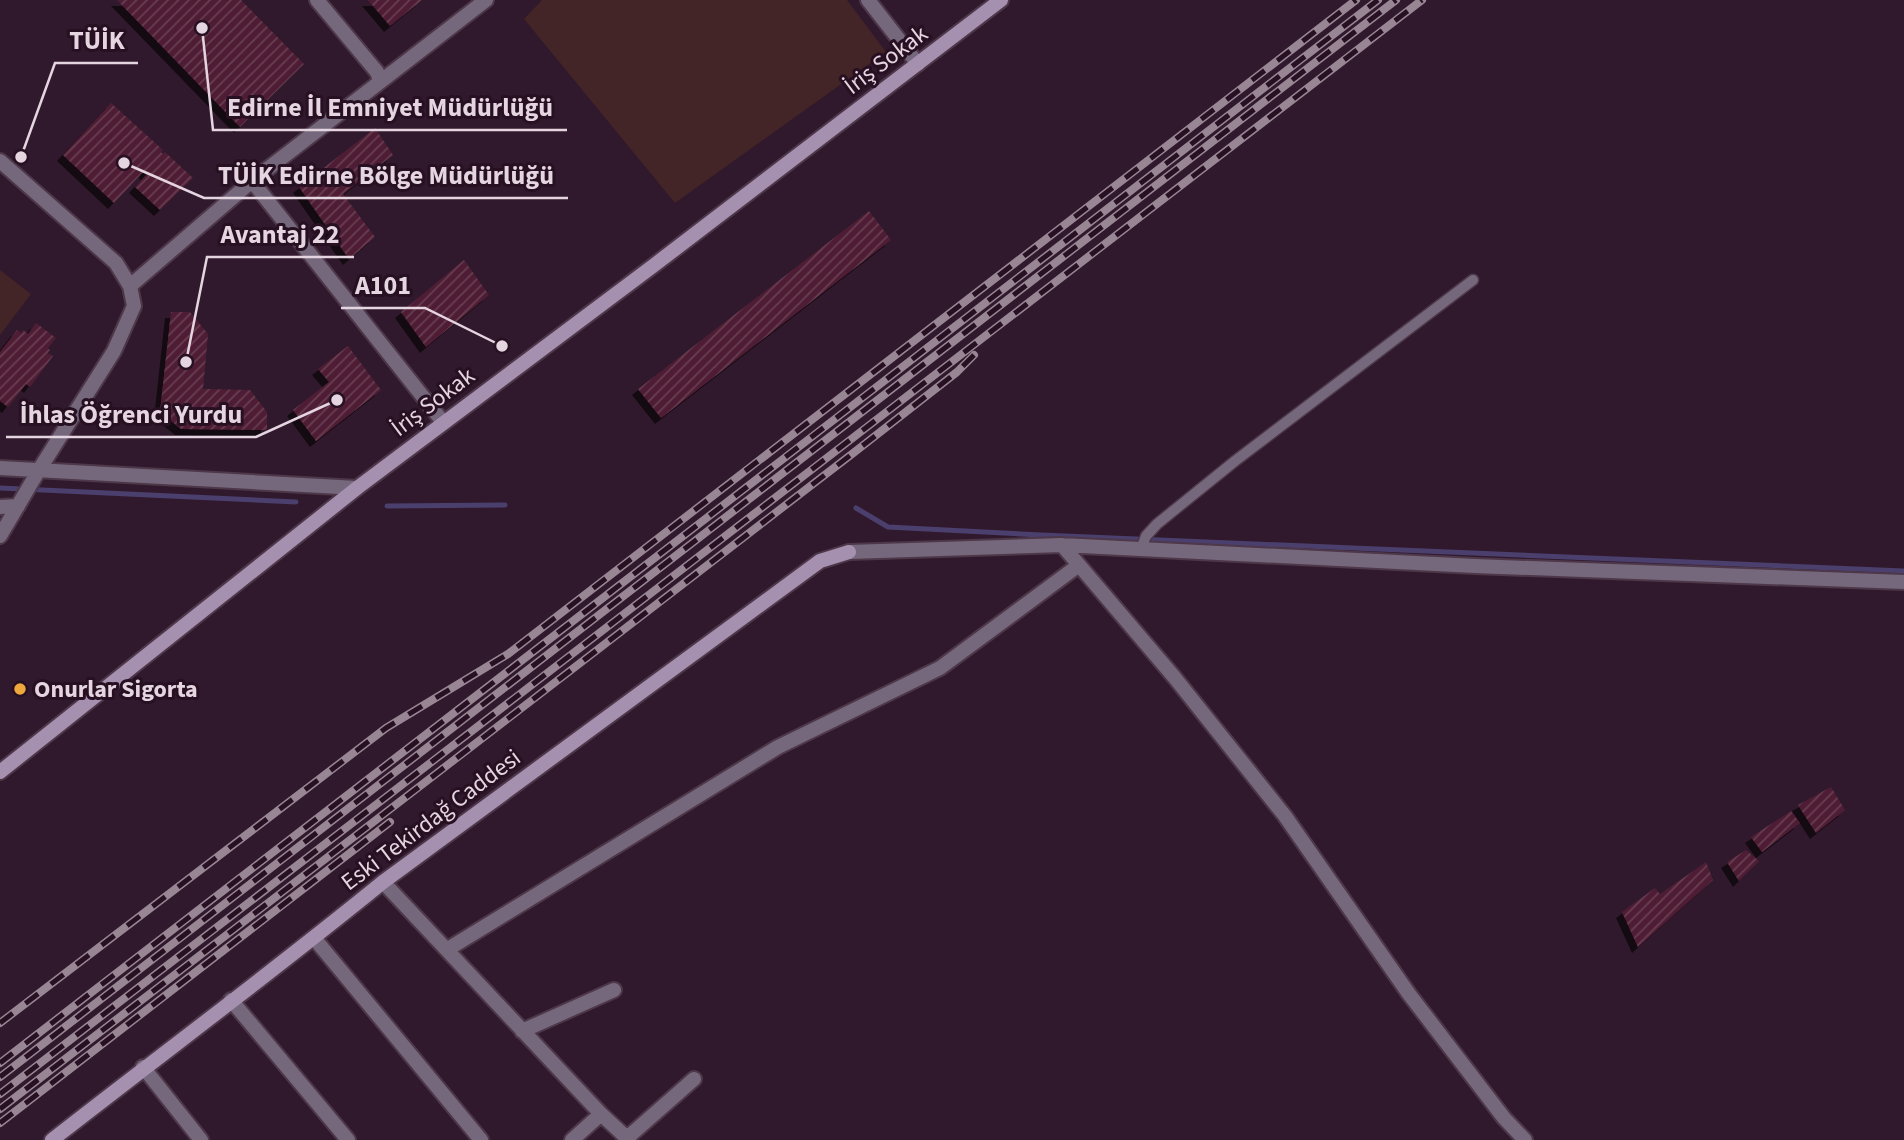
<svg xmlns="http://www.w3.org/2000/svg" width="1904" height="1140" font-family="'Source Sans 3',sans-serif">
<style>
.green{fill:#432427}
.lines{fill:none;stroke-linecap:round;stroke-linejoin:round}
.stream{stroke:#4b3f6e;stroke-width:5}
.building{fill:url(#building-hatch);filter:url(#shadow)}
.lane-casing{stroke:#4d3749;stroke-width:13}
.street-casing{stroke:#4d3749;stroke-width:18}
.secondary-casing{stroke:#4d3749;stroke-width:18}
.lane{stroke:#75687c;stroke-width:10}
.street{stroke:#75687c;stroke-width:14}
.secondary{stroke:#a590b0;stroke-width:14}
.rail-casing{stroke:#998695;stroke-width:8}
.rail{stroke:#261022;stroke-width:5;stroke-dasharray:16;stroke-linecap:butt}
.poi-dot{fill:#eea83c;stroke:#261022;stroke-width:2.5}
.labels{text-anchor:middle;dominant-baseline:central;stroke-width:6;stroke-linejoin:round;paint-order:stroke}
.street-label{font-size:24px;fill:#e5d5e1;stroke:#261022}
.poi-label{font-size:24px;font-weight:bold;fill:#e5d5e1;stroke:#261022;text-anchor:start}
.leader{fill:none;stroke:#e5d5e1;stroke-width:2.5}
.callout-dot{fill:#e5d5e1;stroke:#261022;stroke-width:2.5}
.callout-label{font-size:26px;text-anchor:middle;font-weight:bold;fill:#e5d5e1;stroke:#261022;stroke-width:6;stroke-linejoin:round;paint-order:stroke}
</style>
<defs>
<pattern id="building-hatch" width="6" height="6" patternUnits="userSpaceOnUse" patternTransform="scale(1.75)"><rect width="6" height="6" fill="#4f1e34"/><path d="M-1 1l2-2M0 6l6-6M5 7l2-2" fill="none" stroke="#683e51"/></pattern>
<filter id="shadow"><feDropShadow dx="-6" dy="6" stdDeviation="0" flood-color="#0009"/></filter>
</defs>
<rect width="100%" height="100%" fill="#30192c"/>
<!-- green -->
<path class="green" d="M542,0H847L886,52L675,203L524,19Z
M0,270L31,294L0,335Z"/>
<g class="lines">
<!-- stream -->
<path class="stream" d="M0,488L296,502
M387,506L505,505
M856,508L888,527L1041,535L1904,571"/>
</g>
<!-- building -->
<path class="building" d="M117,0H241L304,64L240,127Z
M368,0H422L390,26Z
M111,103L163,150L161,152L163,154L165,152L193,178L160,210L135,187L147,174L144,171L114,203L63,155Z
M375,128L393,155L343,194L375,237L349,259L299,187Z
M869,211L891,240L661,418L638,389Z
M464,260L489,295L426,347L401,312Z
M171,312H190L208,334L203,389L250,390L267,412V430L181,429L160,412Z
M36,323L56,338L48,348L50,350L48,353L53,356L30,387L26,384L8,407L0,401V352L17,330L21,333L23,330L28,334Z
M348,346L381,390L316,441L293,410L329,382L318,369Z
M1831,787L1845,810L1816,833L1798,805Z
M1791,811L1800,823L1762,852L1751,837Z
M1746,850L1759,861L1739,881L1727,862Z
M1706,862L1713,880L1638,947L1622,912L1655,888L1660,894Z"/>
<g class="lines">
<!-- lane casing -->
<g class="lane-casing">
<path id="lane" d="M1141,549L1146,536L1157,524L1235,461L1473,280"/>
</g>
<!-- street casing -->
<g class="street-casing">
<path id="street" d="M317,0L377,72L380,80
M868,0L918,64
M0,161L116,263L130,286L134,306L114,351L39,470L0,536
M252,181L443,422
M130,286L252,181L486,0
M0,468L357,488
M0,507L18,506
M1062,545L1175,678L1285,816L1409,994L1504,1118L1525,1140
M849,552L1062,545L1475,566L1904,582
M383,882L601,1114L629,1140
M314,938L481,1140
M448,949L778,747L940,668L1079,565
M231,1000L348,1140
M522,1031L614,990
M143,1067L201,1140
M627,1138L694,1079
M572,1140L601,1114"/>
</g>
<!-- secondary casing -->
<g class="secondary-casing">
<path id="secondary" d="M0,772L357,488L653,266L1001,0
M52,1140C162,1054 274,971 383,882L820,561L849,552"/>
</g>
<!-- lane -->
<use href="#lane" class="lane"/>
<!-- street -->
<use href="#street" class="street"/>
<!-- secondary -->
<use href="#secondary" class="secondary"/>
<!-- rail casing -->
<g class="rail-casing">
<path id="rail" d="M0,1023L386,728L508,654L1356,0
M0,1063L1378,0
M0,1077L1396,0
M0,1094L1422,0
M0,1109L852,454L957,372L974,355
M0,1123L390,822"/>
</g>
<!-- rail -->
<use href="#rail" class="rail"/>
</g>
<!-- markers -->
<circle class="poi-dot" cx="20" cy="689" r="7"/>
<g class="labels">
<!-- street labels -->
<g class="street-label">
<text transform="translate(886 60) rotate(-37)">İriş Sokak</text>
<text transform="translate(433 402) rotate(-37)">İriş Sokak</text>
<text transform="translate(431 820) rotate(-37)">Eski Tekirdağ Caddesi</text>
</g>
<!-- poi labels -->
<g class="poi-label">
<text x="34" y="689">Onurlar Sigorta</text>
</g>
</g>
<!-- callouts -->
<path class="leader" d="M21 157L55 63H138M202 28L213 130H567M124 163L204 198H568M186 362L207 257H354M502 346L425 308H341M337 400L256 437H6"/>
<g class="callout-dot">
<circle cx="21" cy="157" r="7"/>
<circle cx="202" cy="28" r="7"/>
<circle cx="124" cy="163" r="7"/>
<circle cx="186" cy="362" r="7"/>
<circle cx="502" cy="346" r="7"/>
<circle cx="337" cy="400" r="7"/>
</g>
<g class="callout-label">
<text x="97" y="49">TÜİK</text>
<text x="390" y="116">Edirne İl Emniyet Müdürlüğü</text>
<text x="386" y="184">TÜİK Edirne Bölge Müdürlüğü</text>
<text x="280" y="243">Avantaj 22</text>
<text x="383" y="294">A101</text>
<text x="131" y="423">İhlas Öğrenci Yurdu</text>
</g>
</svg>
